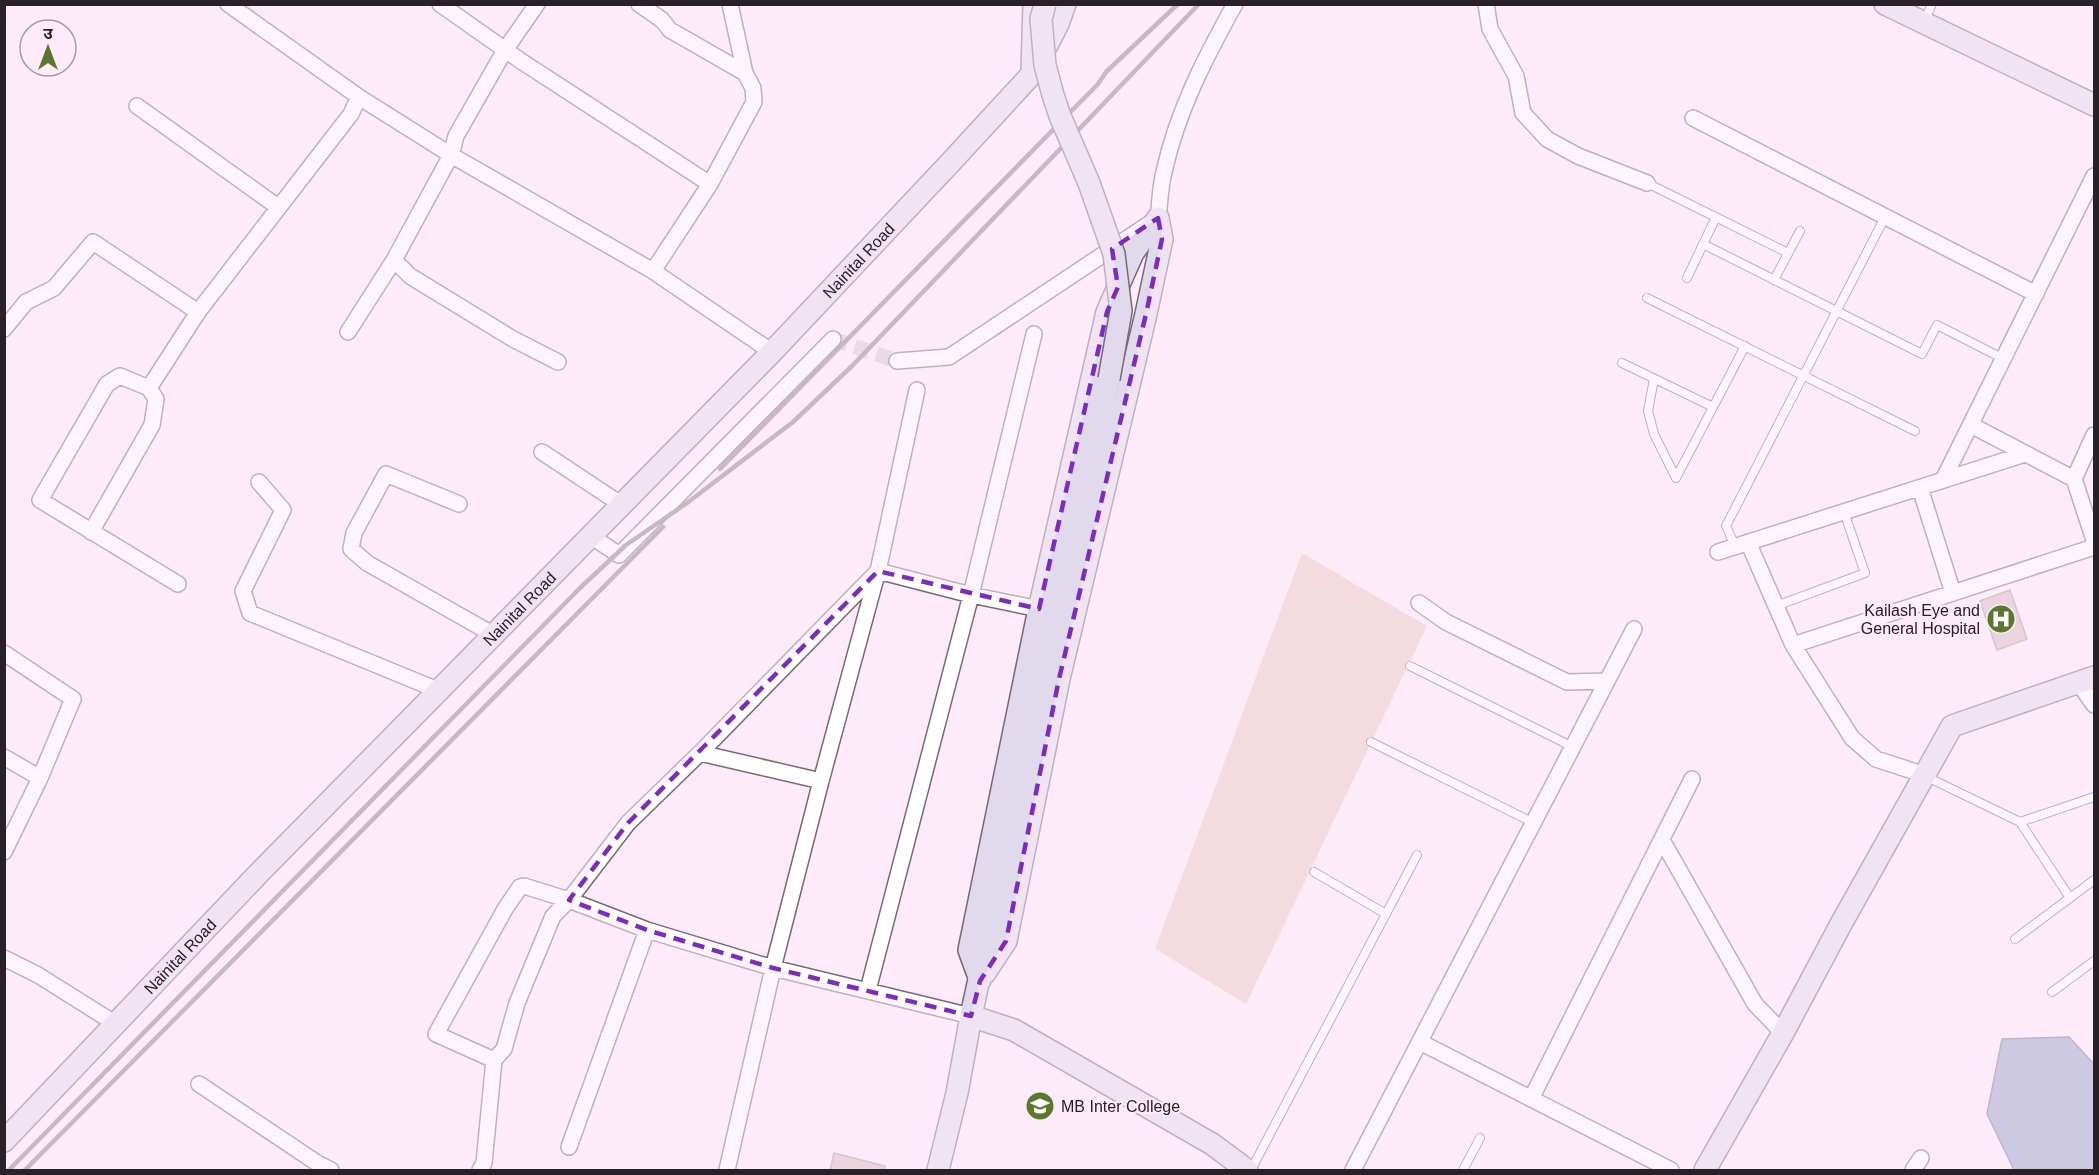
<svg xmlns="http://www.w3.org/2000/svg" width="2099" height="1175" font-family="Helvetica,'Noto Sans Devanagari',sans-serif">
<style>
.green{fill:#e9c8be}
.water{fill:#939fc6;stroke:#737996;stroke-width:1.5}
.building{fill:#d7b9bf;stroke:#af9399;stroke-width:1.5}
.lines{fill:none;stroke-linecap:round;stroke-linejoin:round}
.street-tunnel{stroke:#d3c3d0;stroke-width:15;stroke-dasharray:15 8;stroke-linecap:butt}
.lane-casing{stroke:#7b6777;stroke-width:10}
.street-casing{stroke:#7b6777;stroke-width:18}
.secondary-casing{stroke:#7b6777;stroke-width:24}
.lane{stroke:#fff;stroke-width:8}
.street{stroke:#fff;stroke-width:15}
.secondary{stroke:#e1d9ec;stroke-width:21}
.rail{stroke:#877a84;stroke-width:4.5}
.secondary-bridge-casing{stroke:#7b6777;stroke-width:24;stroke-linecap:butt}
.secondary-bridge{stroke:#e1d9ec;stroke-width:21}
.marked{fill:none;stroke:#7b2cbf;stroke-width:4.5;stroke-dasharray:12 8;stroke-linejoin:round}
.labels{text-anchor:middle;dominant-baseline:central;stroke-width:4.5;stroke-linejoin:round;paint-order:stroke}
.street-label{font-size:16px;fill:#292127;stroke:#feebfa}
.poi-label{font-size:16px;fill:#292127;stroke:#feebfa;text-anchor:end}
</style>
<rect width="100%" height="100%" fill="#feebfa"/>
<!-- green -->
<path class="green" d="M1302,553L1427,626L1246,1004L1155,949Z"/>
<!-- water -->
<path class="water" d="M2069,1037L2094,1064V1170H2014L1987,1114L2002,1039Z"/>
<!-- building -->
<path class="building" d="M2010,590L2027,639L1997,650L1980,601Z
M834,1153L885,1166L884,1170H830Z"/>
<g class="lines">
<!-- street-tunnel -->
<path class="street-tunnel" d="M833,339L897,361"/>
<!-- lane casing -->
<g class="lane-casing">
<path id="lane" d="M1924,22L1932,4
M1647,183L1788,253
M1703,244L1922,354L1937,325L2004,359
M1687,278L1716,217
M1774,280L1800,231
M1647,298L1915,431
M1622,363L1713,407
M1654,379L1648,411L1654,434L1676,478
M1676,478L1745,346
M1735,546L1726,526L1885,217
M1776,606L1865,573L1844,512
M1410,666L1573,747
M1371,742L1534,823
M1925,776L2020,822L2070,898
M2020,822L2094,797
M1314,872L1386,914
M2015,939L2094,880
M2052,992L2094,961
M1251,1170L1417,855
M1463,1170L1480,1138"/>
</g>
<!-- street casing -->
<g class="street-casing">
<path id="street" d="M228,4L359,97L451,155L653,271
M440,4L521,61L710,184L653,271L772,352
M639,4L662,20L670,30L745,73
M1486,4L1490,29L1516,76L1523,113L1547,139L1578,156L1647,183
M137,106L278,207
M1693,118L2036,294
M710,184L754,102L753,88L745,73L730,4
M394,260L410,276L513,339L558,362
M4,329L26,302L54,288L93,242L198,312
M348,332L394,260L451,155L456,136L505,50L537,4
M897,361L949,357L1158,218C1160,203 1160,187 1164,172C1177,112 1205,58 1235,4
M149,388L198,312L351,114L359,97
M917,390L878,571L971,595L1039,609
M1971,425L2074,479
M2094,435L2074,479L2094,540
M542,452L622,505
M1943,480L2094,176
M259,482L283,510L243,591L250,613L440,691
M1920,488L1953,593
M459,504L386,474L354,533L351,549L367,563L494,635
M91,532L152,425L156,399L149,388L120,376L107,384L40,500L178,584
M591,536L619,555L833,339
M1748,542L1793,645L1852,738L1876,759L1925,775
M1718,552L2025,454
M1419,603L1446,622L1567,682L1607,681
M1793,645L2094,547
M4,653L73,699L40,778L4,852
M2078,682L2094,705
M700,753L878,571
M4,757L40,778
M821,781L877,574
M1662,840L1755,1004L1783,1033
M4,958L38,975L116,1024
M868,990L971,595L1034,334
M1420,1042L1671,1170
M494,1060L436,1034L505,909L520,887L524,886L569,900L647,930L773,968L971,1016
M199,1084L317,1163L331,1170
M1531,1099L1692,779
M569,1147L647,930
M480,1170L484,1163L494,1060L504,1049L517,1003L553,916L569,900L628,823L700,753L821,781L773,968L727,1170
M1353,1170L1634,629
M1913,1170L1921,1158"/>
</g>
<!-- secondary casing -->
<g class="secondary-casing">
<g id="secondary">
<path d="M1885,4L2094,105"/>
<path d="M1032,70L1034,4"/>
<path d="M985,973L1006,941L1059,679L1146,314L1162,239L1158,218"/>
<path d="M980,980L969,950L1039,609L1107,312L1133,253L1158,218"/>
<path d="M971,1016L1014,1030L1212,1144L1247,1170"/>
<path id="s1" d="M4,1141L260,872L772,352L950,163L1032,74L1058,24L1065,4"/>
<path d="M938,1170L957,1093L971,1016L1109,379"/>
<path d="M1705,1170L1783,1033L1841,924L1952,726L2094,677"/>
</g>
</g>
<!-- lane -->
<use href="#lane" class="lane"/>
<!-- street -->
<use href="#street" class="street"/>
<!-- secondary -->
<use href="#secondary" class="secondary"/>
<!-- rail -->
<path class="rail" d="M720,469L1098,84L1106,72L1178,4
M9,1170L580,588L626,545L687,503L793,422L852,366L1199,4
M25,1170L663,527"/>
<!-- secondary-bridge casing -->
<g class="secondary-bridge-casing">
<path id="secondary-bridge" d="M1045,4L1041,19L1045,65L1053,95L1060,116L1089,183L1114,254L1121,311L1109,379"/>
</g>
<!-- secondary-bridge -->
<use href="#secondary-bridge" class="secondary-bridge"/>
</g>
<!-- marked area -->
<path d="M0 0H2099V1175H0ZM1158,218L1162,239L1146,314L1059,679L1006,941L980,981L971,1016L773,968L647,930L569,900L628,823L878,571L1039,609L1107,312L1118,287L1112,249Z" fill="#feebfa" fill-opacity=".55" fill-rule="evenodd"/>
<path class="marked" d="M1158,218L1162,239L1146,314L1059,679L1006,941L980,981L971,1016L773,968L647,930L569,900L628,823L878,571L1039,609L1107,312L1118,287L1112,249Z"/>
<!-- icons -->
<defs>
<g id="hospital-disc" transform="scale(1.5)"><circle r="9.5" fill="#5a792f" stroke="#feebfa"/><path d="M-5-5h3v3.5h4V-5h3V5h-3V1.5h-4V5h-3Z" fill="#fff"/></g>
<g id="university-disc" transform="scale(1.5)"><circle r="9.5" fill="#5a792f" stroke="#feebfa"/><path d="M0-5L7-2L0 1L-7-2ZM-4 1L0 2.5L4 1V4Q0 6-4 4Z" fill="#fff"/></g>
</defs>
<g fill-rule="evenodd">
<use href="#hospital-disc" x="2001" y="619"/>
<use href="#university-disc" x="1040" y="1106"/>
</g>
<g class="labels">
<!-- street labels -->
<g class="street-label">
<text stroke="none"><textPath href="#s1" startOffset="1227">Nainital Road</textPath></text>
<text stroke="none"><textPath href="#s1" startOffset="741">Nainital Road</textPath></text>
<text stroke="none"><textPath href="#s1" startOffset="255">Nainital Road</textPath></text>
</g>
<!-- poi labels -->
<g class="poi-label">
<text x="1980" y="610">Kailash Eye and<tspan x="1980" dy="18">General Hospital</tspan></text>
<text x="1061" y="1106" text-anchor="start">MB Inter College</text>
</g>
</g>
<!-- border -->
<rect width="2099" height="1175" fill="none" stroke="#292127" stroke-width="12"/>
<!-- north arrow -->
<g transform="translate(48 48)"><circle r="28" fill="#feebfa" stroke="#a99aa6" stroke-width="1.5"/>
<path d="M0-4.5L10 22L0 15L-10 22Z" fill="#5a792f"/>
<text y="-9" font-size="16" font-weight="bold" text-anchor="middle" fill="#292127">उ</text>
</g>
</svg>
